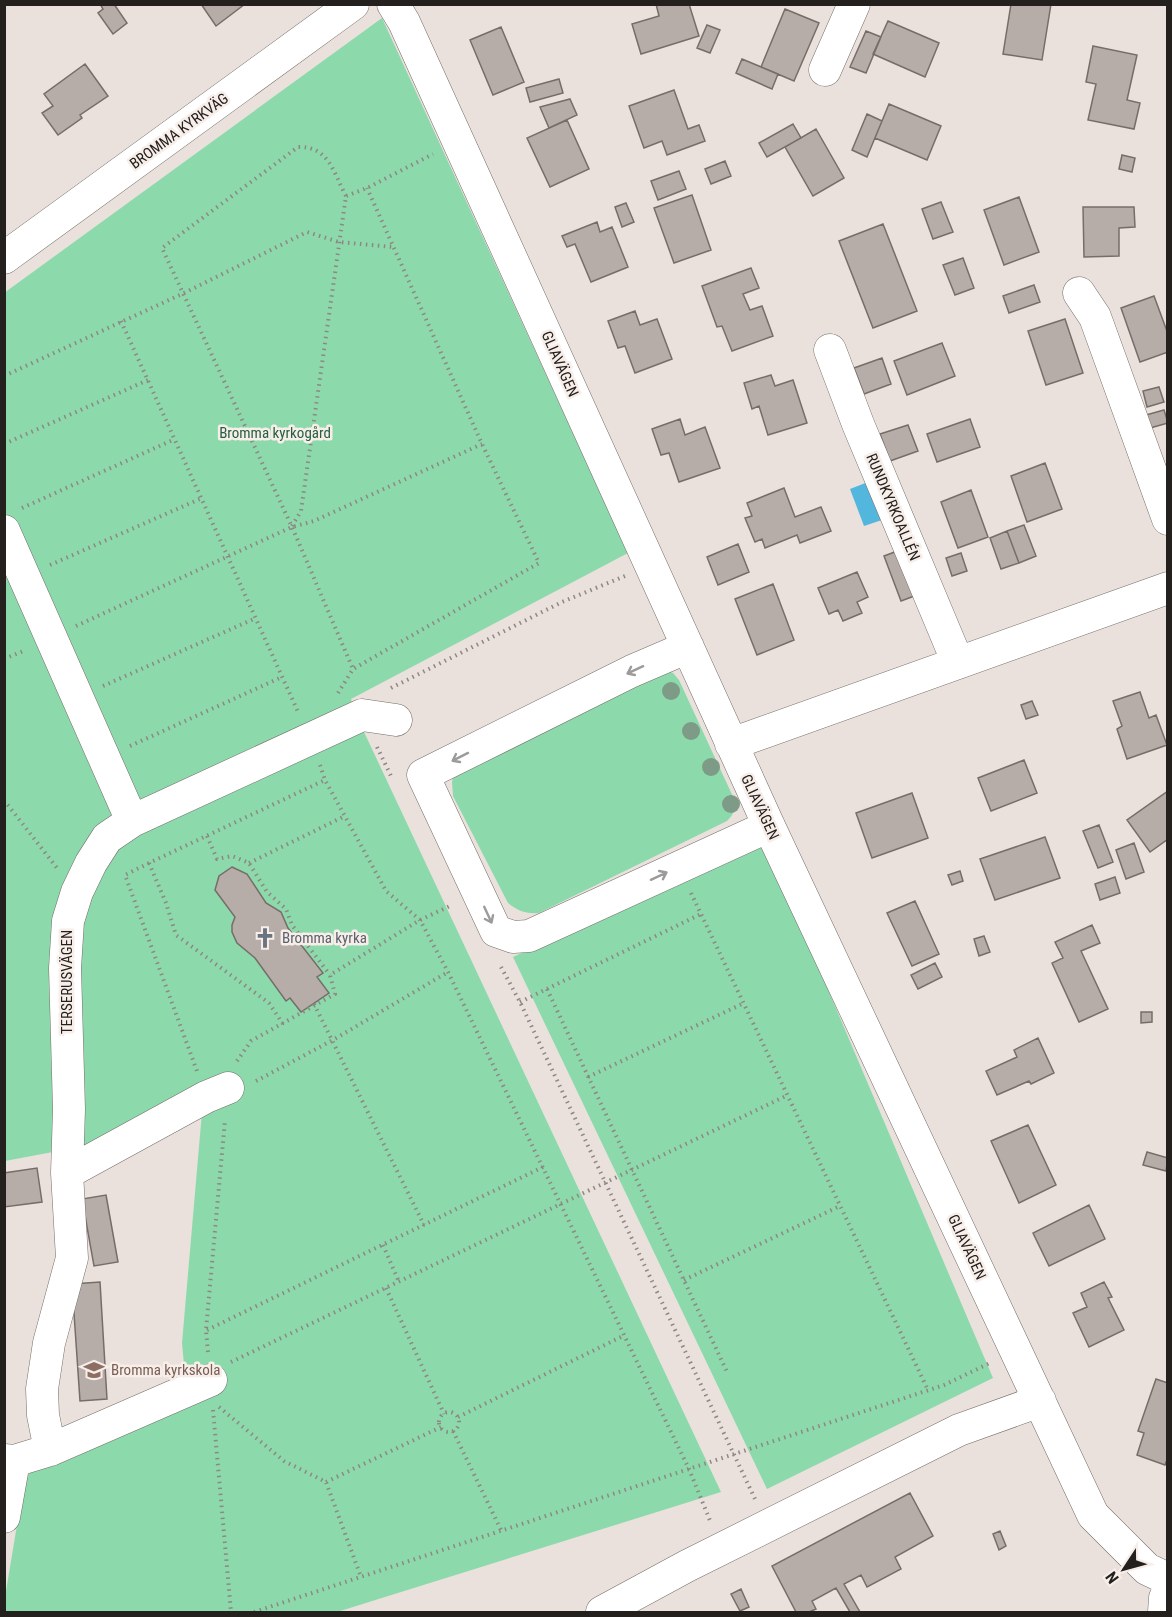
<svg xmlns="http://www.w3.org/2000/svg" width="1172" height="1617" font-family="'Roboto Condensed',sans-serif">
<style>
.green{fill:#8cdaab}
.water{fill:#53b6dd}
.building{fill:#b6ada8;stroke:#766d69;stroke-width:1.5}
.lines{fill:none;stroke-linecap:round;stroke-linejoin:round}
.minor-casing{stroke:#756d69;stroke-width:33}
.path{stroke:#8e8885;stroke-width:4;stroke-dasharray:1.5 4.5;stroke-linecap:butt}
.minor{stroke:#fff;stroke-width:32}
.tree{fill:#7d9b86}
.oneway{stroke:#9c9b9a}
.labels{text-anchor:middle;dominant-baseline:central;stroke-width:5;stroke-linejoin:round;paint-order:stroke}
.street-label{font-size:15px;fill:#23201e;stroke:#f8eee9}
.park-label{font-size:15px;fill:#246140;stroke:#f8eee9}
.worship-label{font-size:15px;fill:#5b616d;stroke:#f8eee9;text-anchor:start}
.education-label{font-size:15px;fill:#785e54;stroke:#f8eee9;text-anchor:start}
</style>
<rect width="100%" height="100%" fill="#eae1dc"/>
<!-- green -->
<path class="green" d="M382,18L628,553L351,699L357,717L721,1492L337,1612H5V1597L24,1483L34,1465L187,1397L182,1343L202,1112L106,1142L5,1161L4,293Z
M668,671L673,673L679,680L735,801C736,810 733,815 727,821L539,913C525,914 518,911 508,903L453,796L452,782L453,777Z
M764,839L993,1378L767,1489L513,957Z"/>
<!-- water -->
<path class="water" d="M868,482L882,520L864,526L850,489Z"/>
<!-- building -->
<path class="building" d="M100,4H114L127,23L113,34L98,13L103,9Z
M201,4H245L216,26Z
M656,4H689L699,36L641,54L632,24L659,16Z
M1011,4H1051L1042,60L1003,54Z
M785,9L819,23L794,81L761,67Z
M888,21L939,43L925,77L873,54Z
M707,25L720,30L710,53L697,48Z
M501,27L524,82L493,95L470,40Z
M866,31L881,37L866,73L850,67Z
M1093,46L1137,55L1127,100L1140,103L1134,129L1088,120L1096,84L1086,82Z
M742,59L778,74L772,89L736,73Z
M85,64L108,96L80,115L82,118L58,135L42,113L53,106L44,94Z
M559,79L563,93L530,102L526,88Z
M674,90L688,129L699,125L705,141L667,155L662,141L644,148L629,106Z
M570,99L577,115L549,128L540,107Z
M889,104L941,126L927,160L875,138Z
M867,114L882,121L867,157L852,150Z
M567,120L589,169L550,187L527,138Z
M793,124L801,138L767,157L759,143Z
M816,129L844,178L813,196L785,147Z
M1122,155L1135,158L1132,172L1119,169Z
M725,161L731,176L711,184L705,169Z
M679,171L686,189L658,200L651,181Z
M692,195L711,250L674,263L654,208Z
M1019,197L1039,252L1004,265L984,210Z
M941,202L953,232L933,239L922,209Z
M626,203L634,222L622,227L615,207Z
M1083,207H1134L1135,227L1119,228V256L1084,257Z
M597,222L600,232L612,227L628,267L591,282L575,244L567,247L562,236Z
M883,224L917,311L873,328L839,241Z
M963,258L974,288L955,295L943,265Z
M751,268L759,288L743,294L750,310L762,306L773,336L732,351L722,326L717,327L702,286Z
M1034,285L1040,302L1009,313L1003,296Z
M1154,296L1168,334V352L1140,362L1121,308Z
M635,311L640,325L657,319L672,359L635,373L625,346L618,348L608,321Z
M1065,319L1083,373L1046,385L1028,331Z
M942,343L955,376L907,395L894,361Z
M882,358L891,384L864,394L854,368Z
M771,375L775,386L793,380L807,423L768,435L759,406L752,409L744,383Z
M1159,387L1164,402L1147,407L1143,391Z
M1164,410L1168,423L1150,428L1146,415Z
M680,419L685,435L705,427L720,468L679,482L669,453L661,455L652,429Z
M970,419L980,447L937,462L927,434Z
M908,425L918,451L890,461L880,434Z
M1045,463L1062,509L1027,522L1011,476Z
M784,488L795,517L821,507L831,531L800,543L797,535L765,548L762,539L755,542L745,518L752,516L747,503Z
M971,490L988,537L958,548L941,502Z
M1024,525L1036,556L1019,563L1007,531Z
M1007,531L1019,563L1001,569L990,538Z
M738,544L749,572L718,585L707,557Z
M900,550L917,595L901,601L884,556Z
M961,553L967,571L952,576L946,558Z
M857,572L868,597L857,602L862,613L843,621L838,610L829,614L818,588Z
M773,584L794,640L757,655L735,599Z
M1140,692L1149,718L1156,715L1167,745L1127,759L1117,729L1122,726L1113,701Z
M1032,701L1038,715L1026,719L1021,705Z
M1024,760L1037,793L991,811L978,778Z
M1168,791V839L1150,852L1127,820Z
M912,793L928,838L872,858L856,813Z
M1099,825L1113,862L1098,868L1083,831Z
M1045,837L1060,878L995,900L980,859Z
M1134,843L1144,872L1126,879L1116,850Z
M232,867L247,874L266,903L281,912L288,928L323,973L317,977L329,993L301,1012L290,998L286,1001L255,958L237,943L232,932V925L235,917L215,890L219,876Z
M960,871L963,881L952,885L948,875Z
M1115,877L1120,893L1100,900L1095,884Z
M915,901L939,954L912,966L887,913Z
M1092,925L1100,943L1081,951L1108,1009L1079,1022L1052,963L1063,958L1055,942Z
M984,936L990,952L979,956L974,939Z
M935,963L942,977L918,989L911,975Z
M1141,1012H1152V1022L1141,1023Z
M1038,1038L1054,1073L1031,1084L1029,1081L997,1095L986,1071L1017,1057L1014,1050Z
M1028,1125L1056,1185L1019,1203L991,1141Z
M1147,1152L1168,1158L1166,1171L1143,1165Z
M37,1168L42,1202L4,1207V1173Z
M106,1195L118,1262L94,1266L82,1199Z
M1089,1205L1105,1239L1049,1266L1033,1233Z
M100,1282L107,1399L80,1401L72,1284Z
M1104,1282L1112,1297L1108,1298L1124,1330L1089,1347L1073,1313L1087,1307L1081,1293Z
M1156,1379L1168,1383V1457L1165,1465L1137,1455L1144,1433L1138,1431Z
M910,1493L933,1536L895,1557L901,1569L867,1587L861,1575L844,1584L860,1612H850L836,1588L812,1601L816,1609L809,1612H796L772,1566Z
M1000,1531L1006,1546L999,1550L993,1534Z
M741,1589L749,1607L740,1611L731,1594Z"/>
<g class="lines">
<!-- minor casing -->
<g class="minor-casing">
<path id="minor" d="M393,4L404,22L769,826L1093,1515L1147,1569L1168,1579
M825,70L854,4
M4,258L353,4
M1079,293L1095,317L1168,519
M830,350L858,424L958,663
M4,531L132,821
M688,647L632,671L423,775L496,931L513,937L529,936L769,826
M731,744L1168,588
M67,1173L206,1097L228,1088
M50,1450L43,1415L42,1389L49,1343L72,1258L67,1173L69,1109L65,968L68,921L77,892L91,863L107,838L132,821L362,715L396,720
M4,1460L14,1461L50,1450L211,1380
M4,1517L14,1461
M602,1612L687,1566L959,1430L1040,1401
M1164,1612L1165,1598L1168,1592"/>
</g>
<!-- path -->
<path class="path" d="M346,196C333,172 329,146 298,147L162,248L292,527L353,669
M121,321L299,714
M4,376L182,294L307,232L339,242L393,247
M4,444L148,380
M22,508L175,439
M292,526L301,511L346,196L367,188L433,154
M50,565L202,498
M76,626L292,527L314,521L482,444
M4,659L26,650
M103,686L256,618
M391,688L562,602L625,576
M338,693L353,669L539,563L482,444L367,188
M130,746L282,677
M377,747L392,778
M320,765L325,780L386,891L420,920L448,972L689,1469L711,1523
M4,800L57,868
M207,836L217,859L232,856L249,863L267,892L286,909L292,925L330,975
M149,863L125,875L197,1071
M249,863L345,816
M691,893L928,1390
M501,967L520,1002L755,1499
M547,989L728,1374
M520,1002L701,914
M314,1004L424,1225
M283,1024L269,1003L176,935L166,903L149,863L325,780
M237,1061L251,1041L335,994L330,975L420,920L452,905
M588,1077L744,1003
M256,1081L333,1040L448,972
M383,1245L399,1282
M684,1280L840,1206
M386,1288L444,1414
M207,1330L543,1167
M208,1352L206,1330L225,1120
M231,1362L788,1095
M219,1407L284,1461L326,1482L361,1577
M213,1410L231,1612
M439 1422a10 10 0 1 1 20 0a10 10 0 1 1-20 0Z
M458,1417L625,1335
M453,1431L501,1530
M326,1482L441,1427
M254,1612L944,1385L990,1363"/>
<!-- minor -->
<use href="#minor" class="minor"/>
</g>
<!-- trees -->
<g class="tree">
<circle cx="671" cy="691" r="9"/>
<circle cx="691" cy="731" r="9"/>
<circle cx="711" cy="767" r="9"/>
<circle cx="731" cy="804" r="9"/>
</g>
<!-- one-way arrows -->
<defs><path id="oneway-shaft" d="M-6 0H5M1.5-3L5.5 0L1.5 3" fill="none" stroke-width="1.6" stroke-linecap="round" stroke-linejoin="round" transform="scale(1.5)"/></defs>
<g class="oneway">
<use href="#oneway-shaft" transform="translate(635 670) rotate(155)"/>
<use href="#oneway-shaft" transform="translate(460 757) rotate(153)"/>
<use href="#oneway-shaft" transform="translate(659 876) rotate(-25)"/>
<use href="#oneway-shaft" transform="translate(488 915) rotate(65)"/>
</g>
<!-- icons -->
<defs>
<g id="church-bare" transform="scale(1.62)"><path d="M-1.2-6h2.4v3.5h3.3v2.4h-3.3V6h-2.4V-.1h-3.3v-2.4h3.3Z" fill="#6b7280" stroke="#f8eee9" stroke-width="2.5" paint-order="stroke"/></g>
<g id="school-bare" transform="scale(1.62)"><path d="M0-5L7-2L0 1L-7-2ZM-4 1L0 2.5L4 1V4Q0 6-4 4Z" fill="#8d6e63" stroke="#f8eee9" stroke-width="2.5" paint-order="stroke"/></g>
</defs>
<g fill-rule="evenodd">
<use href="#church-bare" x="265" y="938"/>
<use href="#school-bare" x="94" y="1370"/>
</g>
<g class="labels">
<!-- street labels -->
<g class="street-label">
<text transform="translate(179 131) rotate(-36)">BROMMA KYRKVÄG</text>
<text transform="translate(560 364) rotate(66)">GLIAVÄGEN</text>
<text transform="translate(893 507) rotate(67)">RUNDKYRKOALLÉN</text>
<text transform="translate(760 807) rotate(65)">GLIAVÄGEN</text>
<text transform="translate(67 982) rotate(-90)">TERSERUSVÄGEN</text>
<text transform="translate(967 1247) rotate(65)">GLIAVÄGEN</text>
</g>
<!-- park labels -->
<g class="park-label">
<text x="275" y="433">Bromma kyrkogård</text>
</g>
<!-- worship labels -->
<g class="worship-label">
<text x="282" y="938">Bromma kyrka</text>
</g>
<!-- education labels -->
<g class="education-label">
<text x="111" y="1370">Bromma kyrkskola</text>
</g>
</g>
<!-- border -->
<rect width="1172" height="1617" fill="none" stroke="#23201e" stroke-width="12"/>
<!-- north arrow -->
<g transform="translate(1124 1569) rotate(234)" stroke="#f8eee9" stroke-width="4.5" paint-order="stroke">
<path d="M0-4.5L10 22L0 15L-10 22Z" fill="#23201e"/>
<text y="-9" font-size="16" font-weight="bold" text-anchor="middle" fill="#23201e">N</text>
</g>
</svg>
